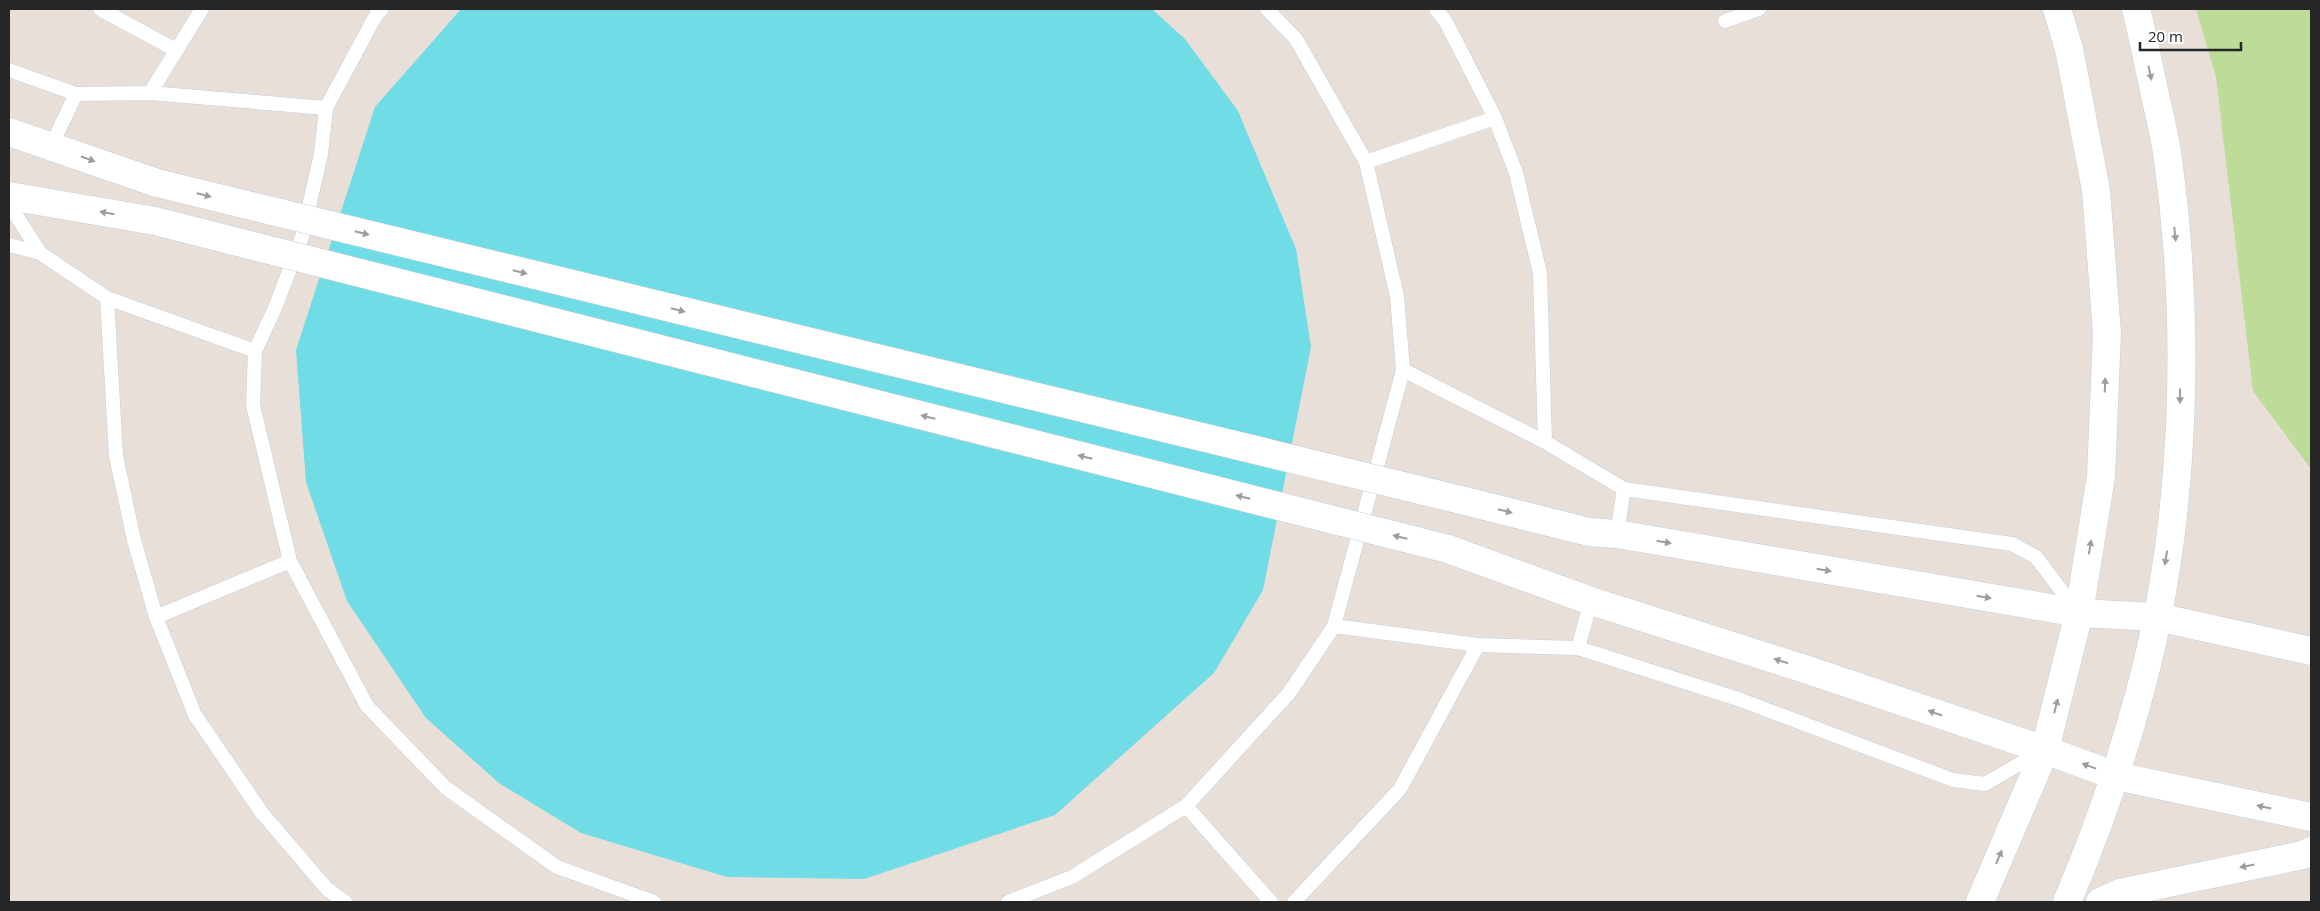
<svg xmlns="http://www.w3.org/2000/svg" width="2320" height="911" font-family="'Open Sans',sans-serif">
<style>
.green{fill:#bcdc97}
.water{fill:#70dce5}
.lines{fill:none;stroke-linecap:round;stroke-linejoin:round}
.lane-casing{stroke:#c7cdd8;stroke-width:15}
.street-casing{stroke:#c7cdd8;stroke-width:29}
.secondary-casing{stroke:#c7cdd8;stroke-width:29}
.lane{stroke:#fff;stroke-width:14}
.street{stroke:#fff;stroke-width:28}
.secondary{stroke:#fff;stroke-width:28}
.secondary-bridge-casing{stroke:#c7cdd8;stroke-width:29;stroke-linecap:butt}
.secondary-bridge{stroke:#fff;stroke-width:28}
.oneway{fill:#9d9d9d}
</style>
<rect width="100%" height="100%" fill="#e8dfd8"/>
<!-- green -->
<path class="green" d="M2196,9H2311V469L2253,391L2216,77Z"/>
<!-- water -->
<path class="water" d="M461,9H1152L1185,39L1238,111L1296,249L1311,347L1263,590L1214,673L1055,815L864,879L727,877L581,833L499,783L426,718L347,601L306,482L296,350L375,107Z"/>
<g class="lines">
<!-- lane casing -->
<g class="lane-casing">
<path id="lane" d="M100,9L176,50
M382,9L376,15L326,108L321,154L302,237L275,308L255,351L253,405L290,561L367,706L446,788L557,867L654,902
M1436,9L1446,22L1495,118L1516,173L1540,273L1545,442
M1725,21L1759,9
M9,70L76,94L150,93L326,108
M150,93L202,9
M51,146L76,94
M1366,162L1495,118
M9,204L40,253
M9,245L40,253L107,298L255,351
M107,298L116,456L134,540L156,617L195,715L262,813L327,889L345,902
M1403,370L1545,442L1624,489L2012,544L2036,557L2076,610
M1617,534L1624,489
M156,617L290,561
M1334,626L1478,645L1578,648L1738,699L1953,780L1985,784L2040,752
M1578,648L1591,601
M1186,806L1271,902
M1008,902L1072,877L1186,806L1289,693L1334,626L1403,370L1397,296L1366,162L1296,39L1267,9
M1294,902L1400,789L1478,645"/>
</g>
<!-- street casing -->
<g class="street-casing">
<path id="street" d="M1980,902L2045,750L2079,613L2101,476L2107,333L2096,190L2069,49L2057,9
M2067,902C2095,836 2119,769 2138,699C2186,527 2192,329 2167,152C2163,127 2156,101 2151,76C2146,54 2142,31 2136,9"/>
</g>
<!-- secondary casing -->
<g class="secondary-casing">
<path id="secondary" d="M9,132L157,183
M9,196L155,221
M1457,499L1589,532L1617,534L2079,613L2157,617L2311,651
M1448,549L1591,601L1808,670L2045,750L2116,776L2311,817
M2100,902L2120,893L2303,855L2311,851"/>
</g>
<!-- lane -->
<use href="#lane" class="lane"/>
<!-- street -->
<use href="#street" class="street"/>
<!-- secondary -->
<use href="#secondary" class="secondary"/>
<!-- secondary-bridge casing -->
<g class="secondary-bridge-casing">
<path id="secondary-bridge" d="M157,183L1457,499
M155,221L1448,549"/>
</g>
<!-- secondary-bridge -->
<use href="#secondary-bridge" class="secondary-bridge"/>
</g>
<!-- one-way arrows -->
<defs><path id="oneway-solid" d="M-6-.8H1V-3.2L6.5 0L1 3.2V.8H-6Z" transform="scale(1.25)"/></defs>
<g class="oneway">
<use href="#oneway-solid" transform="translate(2150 73) rotate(78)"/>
<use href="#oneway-solid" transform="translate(88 159) rotate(19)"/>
<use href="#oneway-solid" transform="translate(204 195) rotate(14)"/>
<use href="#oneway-solid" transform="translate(107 213) rotate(-170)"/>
<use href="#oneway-solid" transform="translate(362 233) rotate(14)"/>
<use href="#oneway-solid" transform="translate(2175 234) rotate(84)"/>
<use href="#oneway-solid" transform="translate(520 272) rotate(14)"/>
<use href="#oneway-solid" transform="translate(678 310) rotate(14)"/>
<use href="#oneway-solid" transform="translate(2105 385) rotate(-88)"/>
<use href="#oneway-solid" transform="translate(2180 396) rotate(90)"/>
<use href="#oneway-solid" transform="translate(928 417) rotate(-166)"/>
<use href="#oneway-solid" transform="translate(1085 457) rotate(-166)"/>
<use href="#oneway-solid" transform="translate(1243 497) rotate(-166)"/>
<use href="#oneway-solid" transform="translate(1505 511) rotate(14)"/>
<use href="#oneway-solid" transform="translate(1400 537) rotate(-166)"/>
<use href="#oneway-solid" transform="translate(1664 542) rotate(10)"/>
<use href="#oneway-solid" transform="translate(2090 547) rotate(-81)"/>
<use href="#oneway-solid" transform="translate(2166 558) rotate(99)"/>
<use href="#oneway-solid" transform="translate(1824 570) rotate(10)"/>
<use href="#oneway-solid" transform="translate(1984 597) rotate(10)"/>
<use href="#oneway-solid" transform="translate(1781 661) rotate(-162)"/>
<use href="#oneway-solid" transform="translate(2056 706) rotate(-76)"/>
<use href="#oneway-solid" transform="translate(1935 713) rotate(-161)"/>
<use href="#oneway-solid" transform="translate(2089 766) rotate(-160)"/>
<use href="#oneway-solid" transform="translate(2264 807) rotate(-168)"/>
<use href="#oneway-solid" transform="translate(1999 857) rotate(-67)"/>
<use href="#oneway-solid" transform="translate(2247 866) rotate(169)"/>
</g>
<!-- border -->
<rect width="2320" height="911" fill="none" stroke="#262626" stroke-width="20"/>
<!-- scale -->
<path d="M2140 42v8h101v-8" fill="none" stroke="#262626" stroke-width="2.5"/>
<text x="2148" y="42" font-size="15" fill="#262626" stroke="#ffffff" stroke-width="4" paint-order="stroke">20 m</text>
</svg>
